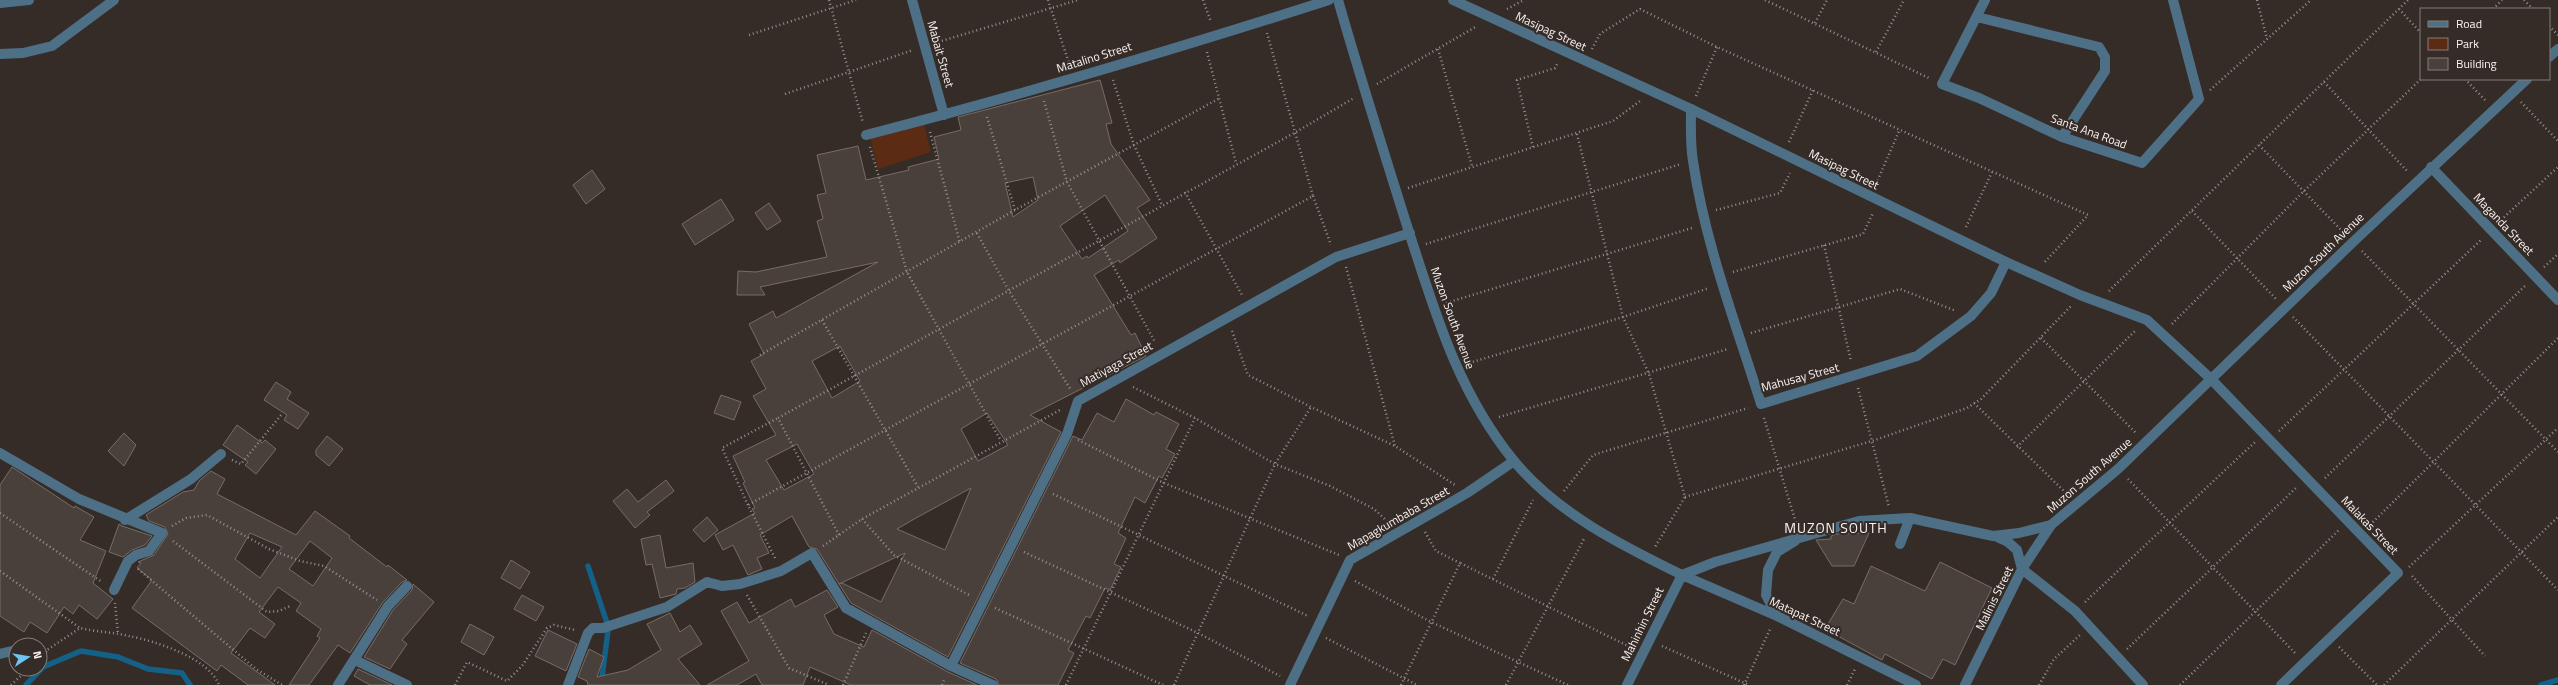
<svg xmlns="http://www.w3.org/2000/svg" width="2558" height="685" font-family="'Titillium Web',sans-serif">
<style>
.green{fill:#5b2b13}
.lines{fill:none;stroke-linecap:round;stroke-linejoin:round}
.stream{stroke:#146087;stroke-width:5.5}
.building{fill:#4a403b;stroke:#776c67;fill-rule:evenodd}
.path{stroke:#98908d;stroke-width:2.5;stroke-dasharray:1 3;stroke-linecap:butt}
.service{stroke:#4e7086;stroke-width:10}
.minor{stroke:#4e7086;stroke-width:10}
.tertiary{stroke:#4e7086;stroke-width:10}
.labels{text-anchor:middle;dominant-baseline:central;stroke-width:4;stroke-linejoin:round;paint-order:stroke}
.street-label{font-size:12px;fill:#faf3f1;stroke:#352c28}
.quarter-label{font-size:14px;letter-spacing:1px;fill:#faf3f1;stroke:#352c28}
</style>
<rect width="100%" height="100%" fill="#352c28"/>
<!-- green -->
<path class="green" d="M922,117L931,152L878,169L868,129Z"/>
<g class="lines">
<!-- stream -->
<path class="stream" d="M588,566L607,623
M26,685L43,667L81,651L118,657L148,669L182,673L190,685
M601,685L608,631
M2541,685L2558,680"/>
</g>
<!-- building -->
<path class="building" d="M1100,80L1112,123L1106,124L1111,144L1150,200L1137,208L1157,238L1120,263L1119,260L1094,275L1131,335L1135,333L1146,356L1030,415L1061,432L948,657L851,603L839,584L842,583L881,602L905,553L839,584L817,549L809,547L792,516L760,535L769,553L757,558L762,569L748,575L733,545L723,550L715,535L755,513L752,509L755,508L743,483L745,482L733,456L776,435L753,396L766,389L751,361L764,354L749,324L773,311L776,318L878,262L760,287L765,295H737L738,271L756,272L827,257L817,221L823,219L817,195L826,193L817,155L858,146L866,180L909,170L908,167L939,159L934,137L961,130L958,117ZM1033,177L1038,200L1013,217L1005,183ZM1105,195L1128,231L1088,258L1087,256L1082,259L1060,226ZM840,346L860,381L832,398L812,361ZM987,413L1008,445L978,461L961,429ZM797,444L814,474L784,490L766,460ZM971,488L945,550L897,529L916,518Z
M592,170L605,189L586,204L573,185Z
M721,199L734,220L695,245L682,224Z
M769,203L781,221L767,230L755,213Z
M276,382L291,392L287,399L309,413L298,429L284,420L287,415L264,400Z
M721,395L741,402L734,420L714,413Z
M1126,399L1154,415L1156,412L1179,424L1166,449L1175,454L1162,478L1159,476L1145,503L1135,497L1118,533L1126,538L1114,564L1121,567L1110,590L1105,588L1090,618L1086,616L1068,650L1074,653L1058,685H999L996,679L960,663L1073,436L1082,440L1097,413L1114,422Z
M237,425L262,443L265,440L276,449L256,474L245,465L248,462L223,445Z
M124,433L136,445L124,466L108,451Z
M327,436L343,449L329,466L316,455V450Z
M12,467L74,508L75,506L94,517L80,540L106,551L93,583L113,599L97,619L79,605L73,614L64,607L47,633L30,622L24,632L0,616V485Z
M211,471L225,479L217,494L296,535L315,511L350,536L349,538L387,567L388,565L407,580L402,582L383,602L350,653L338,645L309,685H289L320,638L317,636L321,629L296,611L301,603L278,587L259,612L275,624L265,638L250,628L231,653L275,685H248L221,665L217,671L132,608L152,580L137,568L141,563L138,562L154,555L168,534L165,527L149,521L146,515L183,492L194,490L199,481ZM250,533L282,547L260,578L235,559ZM310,541L332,558L313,586L289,569Z
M666,480L674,491L647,512L650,515L635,528L613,501L627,489L638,502Z
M707,517L718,530L704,542L693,530Z
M119,524L122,526L152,536L145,545L132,550L123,557L109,552Z
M1869,533L1854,566H1832L1816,540L1831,539V536L1836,534Z
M660,535L666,568L693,563L695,582L685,588L677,589L676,594L660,598L652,564L646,565L641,539Z
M511,560L530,572L520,589L501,578Z
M1940,562L1992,588L1955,665L1943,659L1932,679L1885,654L1882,660L1825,629L1843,599L1854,604L1871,566L1925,591Z
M413,584L434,602L402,640L407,644L390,669L364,657L393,610L412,590Z
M827,590L838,607L824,615L834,634L864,647L872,630L948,672L977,685H851L810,667L803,685H762L756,674L737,685H707L749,661L721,611L737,602L749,623L791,599L795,607Z
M522,595L544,607L536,621L514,609Z
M670,613L680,632L690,625L702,644L678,659L700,685H588L587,681L578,677L589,649L604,657L597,677L628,670L661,650L647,624Z
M470,624L494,637L484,655L461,642Z
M548,630L577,644L566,671L535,656Z
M358,669L392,685H370L354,676Z"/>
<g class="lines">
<!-- path -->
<path class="path" d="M829,0L863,123
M1048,0L1070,66
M1203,0L1211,22
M1765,0L1929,78
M2257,0L2267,39
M2524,0L2533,9
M1507,9L1524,0
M2399,9L2421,33
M2493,9L2502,0
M1815,23L1827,0
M2549,26L2558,35
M749,35L856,0
M938,42L1078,0
M1438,49L1472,166
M1592,49L1600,34L1640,9L1717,47L2088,215L2043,264
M1207,52L1236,163
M1876,52L1904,0
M2465,79L2485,100
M1113,80L1134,145L1162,205
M2324,82L2408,172
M1377,84L1477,26
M2210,90L2311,0
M785,94L913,50
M1696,96L1717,47
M1044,101L1067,182L1155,342
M2521,102L2558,141
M987,117L1015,210
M930,132L960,243
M1577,134L1623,317L1649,374L1685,497L1655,547
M1789,142L1813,90
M2259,145L2344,233
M870,147L907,272L1001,441
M1533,147L1517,80L1555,68L1558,62
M1876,184L1900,129
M1408,188L1613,121L1640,101
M1185,192L1242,295
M1313,196L1331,245
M1716,210L1780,193L1790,173
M2192,211L2276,299
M2501,220L2558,167
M1966,227L1992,172
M977,233L1009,291L1071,390
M1426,244L1681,164
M1824,245L1851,361
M2362,251L2558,452
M1346,267L1395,446
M2544,267L2558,254
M1733,272L1863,234L1873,213
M2109,291L2408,0
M1446,303L1692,228
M2293,317L2558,590
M822,320L918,487
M2172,324L2304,191L2421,79
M1232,331L1248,375L1311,407L1395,446L1455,485
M1751,333L1900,289L1956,311
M2041,338L2136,433
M760,355L1015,210L1220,98
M1469,363L1623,317L1709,288
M1133,387L1195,418L1275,464L1330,486L1374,509L1389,523
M1858,388L1889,507
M1974,403L2067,494
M1499,417L1728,349
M1764,418L1797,526
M2279,431L2482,239
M1078,440L1164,483L1339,555
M2017,447L2136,330
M232,460L241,464L282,414
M2325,478L2526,285
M2128,479L2295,653
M1564,491L1593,455L1748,408
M1053,494L1308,616
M1685,497L1875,440L1967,408L1981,399L2071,306
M748,505L722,448L778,418
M0,513L102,582
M862,519L894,555L971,596
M2370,525L2558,338
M172,526L186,518L207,515L269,549L300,561L324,566L377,600
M1425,532L1436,551L1460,563
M839,535L778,418L1296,132L1354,98
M173,541L267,612L279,611L290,606
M823,546L862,519L1060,410
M1024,552L1198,633L1280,676
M775,558L748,505L1313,196L1267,33
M2409,567L2558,428
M138,569L256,669L282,685
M0,571L80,628
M2412,576L2485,656
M1493,579L1533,500
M1355,581L1431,622L1568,685
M747,595L789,668L829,685
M2085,602L2255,442
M115,603L118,634
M995,608L1163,685
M1326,638L1417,685
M1662,646L1749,685
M2339,647L2377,685
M2127,649L2297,487
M40,650H47L80,628C96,632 113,632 129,636C155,641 209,658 219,685
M40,657L47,651
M11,685L28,669
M455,685L467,662L507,681L522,666L547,628L554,625L575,630
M843,685L866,633
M942,685L945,678
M1066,685L1195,418
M1174,685L1275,464L1311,407
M1401,685L1460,563L1630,647
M1506,685L1585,537
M1744,685L1771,627
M1847,685L1855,669
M2039,685L2054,659L2080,635
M2180,685L2339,530
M2384,685L2558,517"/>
<!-- service -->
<path class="service" d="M125,520L191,479L221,454
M1900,544L1910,518"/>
<!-- minor -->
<path class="minor" d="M912,0L944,115
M1985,0L1942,84L1979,98L2062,137L2142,163L2199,99L2173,0
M0,3L29,0
M1977,17L2099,47L2105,57V71L2062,137
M0,54L23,53L52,46L114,0
M1691,109C1691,126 1690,144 1693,161C1705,244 1736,324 1761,404L1917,356L1971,316L1991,293L2006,262
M866,135C1022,95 1176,49 1329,0
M2431,167L2558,300
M2211,379L2398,573L2281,685
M0,453L79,499L162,533L149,551L136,555L128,561L114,590
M1995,536L2008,542L2017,550L2022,569L2075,611L2143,685
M1777,616L1766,595L1768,570L1777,552L1795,541
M0,654L16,650
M355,660L407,685
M951,666L1067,434L1078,401L1336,257L1410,233
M338,685L388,606L407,586
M568,685L588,633L593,628H603L667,607L707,582L722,586L740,584L781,571L812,553L846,608L951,666L993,685
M1290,685L1350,560L1467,493L1514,461
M1627,685L1682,575L1777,616L1916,685
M1965,685L2022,569L2051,525"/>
<!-- tertiary -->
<path class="tertiary" d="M1338,0C1360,77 1384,153 1408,229C1435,312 1457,391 1514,461C1558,514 1621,545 1682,575L1715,562L1859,521L1910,518L1993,536L2019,533L2051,525L2118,469L2353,242L2527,79
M1453,0L1691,109L2006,262L2080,295L2147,320L2211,379
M2549,57L2558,49"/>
</g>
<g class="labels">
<!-- street labels -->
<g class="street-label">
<text transform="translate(1551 31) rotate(25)">Masipag Street</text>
<text transform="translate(941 54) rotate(74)">Mabait Street</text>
<text transform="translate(1094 57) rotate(-17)">Matalino Street</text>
<text transform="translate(2089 131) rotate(20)">Santa Ana Road</text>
<text transform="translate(1844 169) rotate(26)">Masipag Street</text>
<text transform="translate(2504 224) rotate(46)">Maganda Street</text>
<text transform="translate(2323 252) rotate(-44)">Muzon South Avenue</text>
<text transform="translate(1453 318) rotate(70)">Muzon South Avenue</text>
<text transform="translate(1116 364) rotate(-29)">Matiyaga Street</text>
<text transform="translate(1800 377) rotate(-15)">Mahusay Street</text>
<text transform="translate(2089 475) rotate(-41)">Muzon South Avenue</text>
<text transform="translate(1398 518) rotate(-30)">Mapagkumbaba Street</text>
<text transform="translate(2370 525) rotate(46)">Malakas Street</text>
<text transform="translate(1994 598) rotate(-64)">Malinis Street</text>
<text transform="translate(1805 616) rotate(25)">Matapat Street</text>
<text transform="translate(1642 624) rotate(-64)">Mahinhin Street</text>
</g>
<!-- quarter labels -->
<g class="quarter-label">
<text x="1836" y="527">MUZON SOUTH</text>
</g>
</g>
<!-- legend -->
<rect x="2420" y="8" width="130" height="72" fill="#352c28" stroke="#847c78"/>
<rect x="2428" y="21" width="20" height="6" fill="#4e7086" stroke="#847c78"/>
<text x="2456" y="28" font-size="12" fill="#faf3f1">Road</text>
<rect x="2428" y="38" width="20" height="12" fill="#5b2b13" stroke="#847c78"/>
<text x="2456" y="48" font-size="12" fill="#faf3f1">Park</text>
<rect x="2428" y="58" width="20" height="12" fill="#4a403b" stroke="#847c78"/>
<text x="2456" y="68" font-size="12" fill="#faf3f1">Building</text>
<!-- north arrow -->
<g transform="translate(28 657) rotate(78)"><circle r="19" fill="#352c28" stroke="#847c78"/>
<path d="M0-3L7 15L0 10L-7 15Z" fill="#6fc2f4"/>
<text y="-6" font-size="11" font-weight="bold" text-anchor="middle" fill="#faf3f1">N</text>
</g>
</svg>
